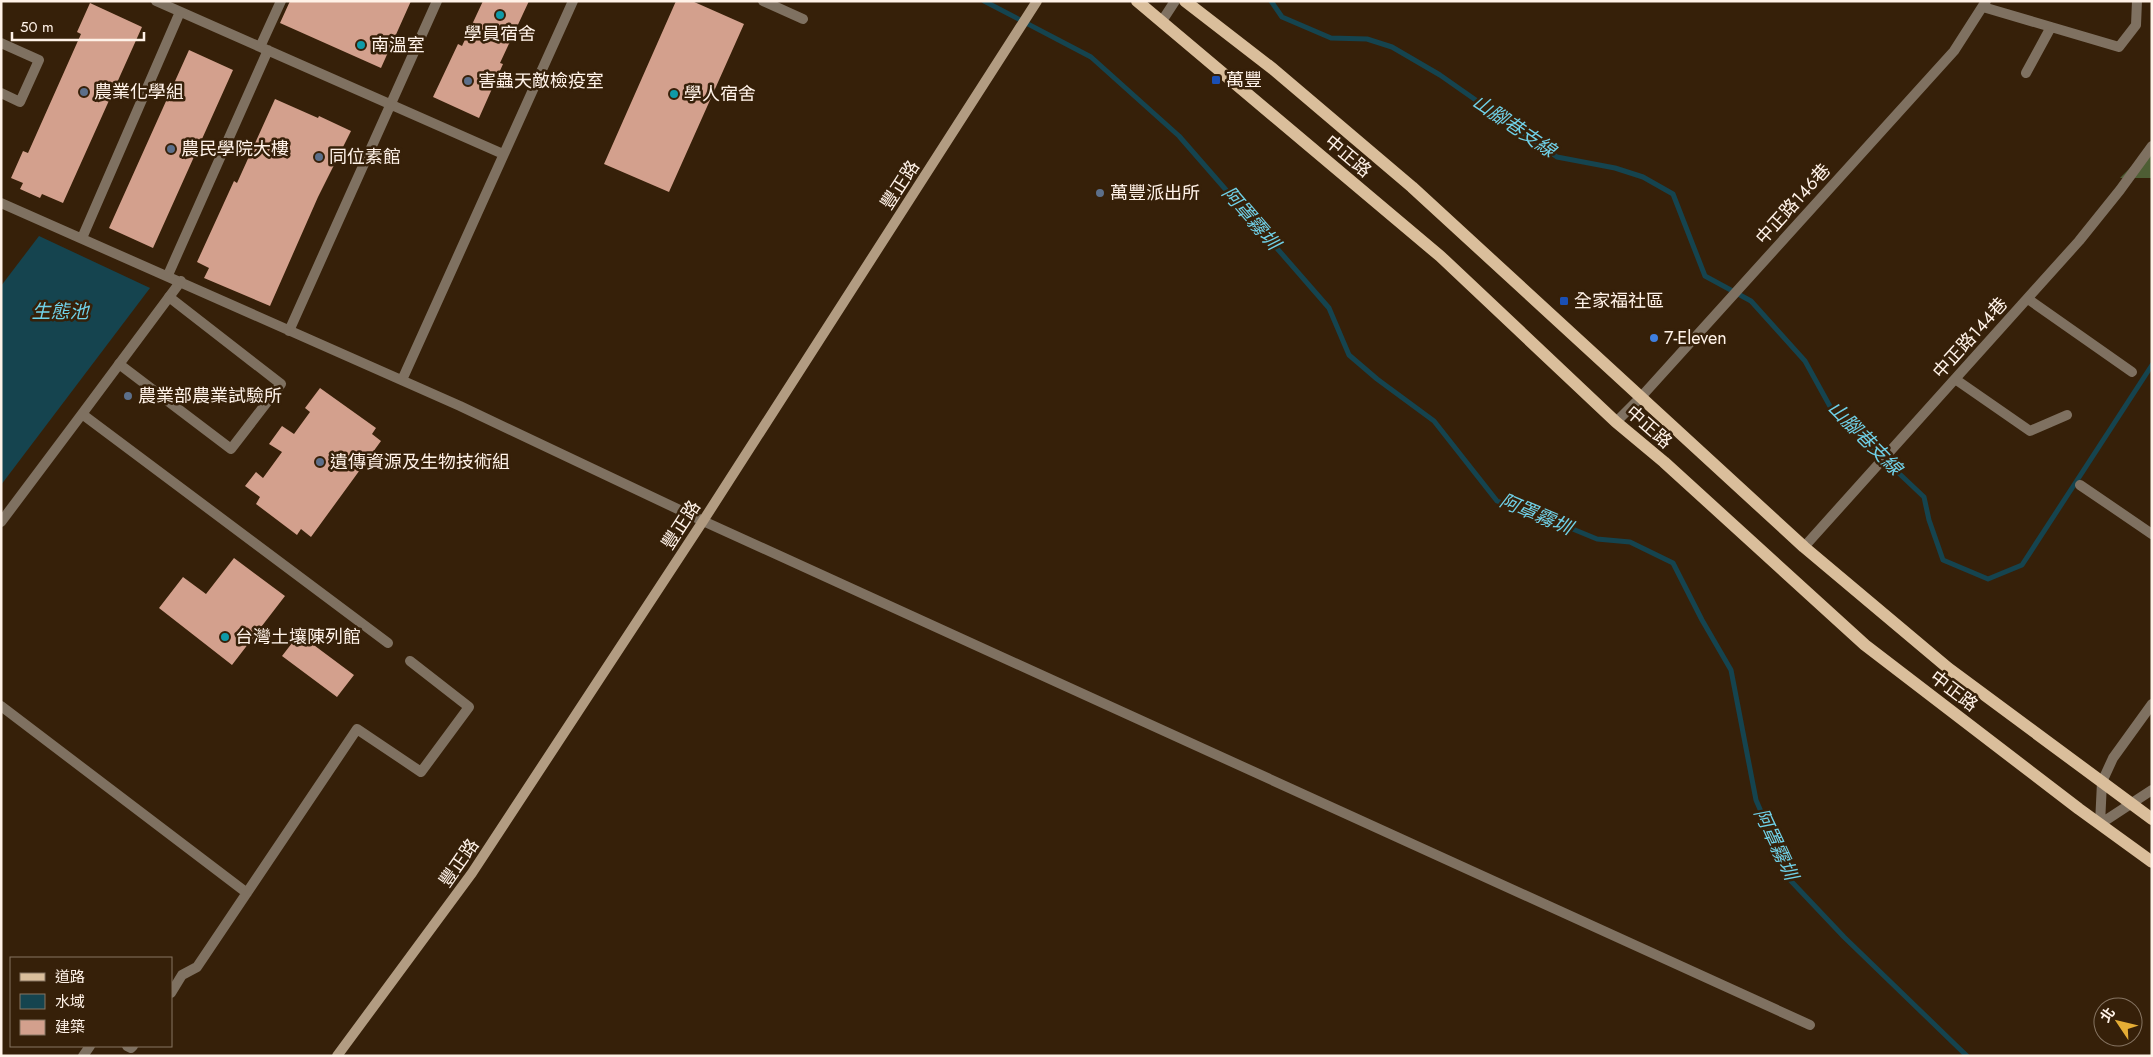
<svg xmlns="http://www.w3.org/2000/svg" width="2153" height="1057" font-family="Jost,'Noto Sans TC',sans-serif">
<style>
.forest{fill:#4e5e34}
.water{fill:#15444f}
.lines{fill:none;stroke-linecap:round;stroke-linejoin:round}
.stream{stroke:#15444f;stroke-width:5}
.building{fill:#d3a08d}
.lane{stroke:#7f7161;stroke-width:10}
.street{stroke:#7f7161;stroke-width:10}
.secondary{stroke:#b29c82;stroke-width:10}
.primary{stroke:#dabe9b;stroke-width:12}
.culture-dot{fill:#0f9aa8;stroke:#362009;stroke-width:2}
.transit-dot{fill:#1a4fb4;stroke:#362009;stroke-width:2}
.service-dot{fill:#5c6f8a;stroke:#362009;stroke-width:2}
.shop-dot{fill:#3f7fe0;stroke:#362009;stroke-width:2}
.labels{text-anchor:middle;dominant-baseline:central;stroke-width:5;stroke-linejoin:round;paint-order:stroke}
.poi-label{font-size:18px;fill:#fff2e8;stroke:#362009;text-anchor:start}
.street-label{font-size:18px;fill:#fff2e8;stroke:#362009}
.water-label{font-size:19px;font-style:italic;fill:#70d1e8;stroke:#362009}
</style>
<rect width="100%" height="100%" fill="#362009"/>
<!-- forest -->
<path class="forest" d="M2152,146V178H2120Z"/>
<!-- water -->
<path class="water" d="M39,236L150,288L1,485V286Z"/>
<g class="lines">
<!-- stream -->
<path class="stream" d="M984,1L1091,57L1179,136L1329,308L1349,355L1377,379L1434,421L1497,501L1546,518L1597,539L1630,542L1673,563L1702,620L1731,670L1756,800L1791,881L1844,937L1967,1056
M1271,1L1282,17L1331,38L1367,39L1392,47L1440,75L1557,157L1615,168L1643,177L1673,194L1705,276L1751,301L1805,361L1832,410L1924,497L1929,520L1943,560L1988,579L2022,565L2152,365"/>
</g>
<!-- building -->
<path class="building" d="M290,1H411L381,68L280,23Z
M483,1H529L500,63L503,64L479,118L433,97L458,44L462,46Z
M676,1H692L744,24L669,192L604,164Z
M90,3L142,27L63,203L42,194L40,198L20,189L23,183L11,178L23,151L28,153L81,34L77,32Z
M189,50L233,70L153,248L109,228Z
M275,99L318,118L319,116L351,131L318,197L270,306L204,278L209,268L197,262L234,181L237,183Z
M320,388L376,428L372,434L381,441L311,537L301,529L297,535L256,504L260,497L245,486L256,472L263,478L282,452L269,444L282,426L294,434L310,412L305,408Z
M234,558L285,596L232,665L159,608L183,577L206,594Z
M299,634L354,675L337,697L282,656Z"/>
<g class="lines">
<!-- lane -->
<path class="lane" d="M156,1L503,154
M763,1L803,19
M1983,7L2119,47L2136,25L2137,1
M1162,21L1175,1
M1,43L39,60L20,102L1,93
M260,47L281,1
M2026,73L2051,27
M1,203L460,406L703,521L1810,1025
M82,238L180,12
M168,275L268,50
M2028,299L2132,372
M289,331L437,1
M1955,379L2030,431L2067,415
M402,380L573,1
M82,414L181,281
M1616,422L1641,397L1954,51L1986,1
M2080,485L2152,534
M1,522L82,414L388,643
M1804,547L2079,241L2120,190L2152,146
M1,706L247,893
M2100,824L2102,782L2113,758L2152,704
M2100,824L2152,790
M171,993L182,975L197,967L357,729L421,772L469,707L410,661
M127,1046L131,1048L133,1046
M83,1056L90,1046"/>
<!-- street -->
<path class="street" d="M119,364L231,449L281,384L169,297"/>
<!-- secondary -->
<path class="secondary" d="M337,1056L472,873L703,521L1037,1"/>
<!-- primary -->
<path class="primary" d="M1137,1L1440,256L1616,422L1664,462L1865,645L2079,809L2152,862
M1185,1L1273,69L1412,187L1804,547L1948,668L2152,819"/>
</g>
<!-- markers -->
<g class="culture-dot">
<circle cx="500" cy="15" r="5"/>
<circle cx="361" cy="45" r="5"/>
<circle cx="674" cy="94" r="5"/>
<circle cx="225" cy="637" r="5"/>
</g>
<g class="transit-dot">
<rect x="1211" y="75" width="10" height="10" rx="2.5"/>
<rect x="1559" y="296" width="10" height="10" rx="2.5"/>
</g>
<g class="service-dot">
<circle cx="468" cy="81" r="5"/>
<circle cx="84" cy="92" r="5"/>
<circle cx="171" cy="149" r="5"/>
<circle cx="319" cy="157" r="5"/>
<circle cx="1100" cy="193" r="5"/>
<circle cx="128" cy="396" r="5"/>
<circle cx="320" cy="462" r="5"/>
</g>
<circle class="shop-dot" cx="1654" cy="338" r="5"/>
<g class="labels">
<!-- poi labels -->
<g class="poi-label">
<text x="500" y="34" text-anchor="middle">學員宿舍</text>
<text x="371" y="45">南溫室</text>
<text x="1226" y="80">萬豐</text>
<text x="478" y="81">害蟲天敵檢疫室</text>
<text x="94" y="92">農業化學組</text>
<text x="684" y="94">學人宿舍</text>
<text x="181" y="149">農民學院大樓</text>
<text x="329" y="157">同位素館</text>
<text x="1110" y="193">萬豐派出所</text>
<text x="1574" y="301">全家福社區</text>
<text x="1664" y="338">7-Eleven</text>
<text x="138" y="396">農業部農業試驗所</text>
<text x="330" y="462">遺傳資源及生物技術組</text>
<text x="235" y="637">台灣土壤陳列館</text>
</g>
<!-- street labels -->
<g class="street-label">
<text transform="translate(1348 156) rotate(40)">中正路</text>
<text transform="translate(900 185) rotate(-57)">豐正路</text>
<text transform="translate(1793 204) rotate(-48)">中正路146巷</text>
<text transform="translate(1970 338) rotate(-48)">中正路144巷</text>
<text transform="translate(1649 427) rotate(41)">中正路</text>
<text transform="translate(681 525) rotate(-57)">豐正路</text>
<text transform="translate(1954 691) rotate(37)">中正路</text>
<text transform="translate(459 863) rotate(-55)">豐正路</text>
</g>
<!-- water labels -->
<g class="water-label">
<text transform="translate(1514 126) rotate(34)">山腳巷支線</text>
<text transform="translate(1251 218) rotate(49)">阿罩霧圳</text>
<text x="60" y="311">生態池</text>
<text transform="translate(1865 438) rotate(45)">山腳巷支線</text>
<text transform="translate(1536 514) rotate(23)">阿罩霧圳</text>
<text transform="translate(1776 844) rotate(65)">阿罩霧圳</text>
</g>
</g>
<!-- border -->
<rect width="2153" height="1057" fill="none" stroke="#fff2e8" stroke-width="5"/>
<!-- legend -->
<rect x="10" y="957" width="162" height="90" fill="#362009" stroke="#867462"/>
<rect x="20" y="973" width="25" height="8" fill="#dabe9b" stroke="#867462"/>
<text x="55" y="982" font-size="15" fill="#fff2e8">道路</text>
<rect x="20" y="994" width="25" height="15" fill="#15444f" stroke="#867462"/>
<text x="55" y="1007" font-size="15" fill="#fff2e8">水域</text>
<rect x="20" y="1020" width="25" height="15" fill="#d3a08d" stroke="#867462"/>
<text x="55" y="1032" font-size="15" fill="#fff2e8">建築</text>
<!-- north arrow -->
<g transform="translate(2118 1022) rotate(305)"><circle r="24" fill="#362009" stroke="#867462"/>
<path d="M0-4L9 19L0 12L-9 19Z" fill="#e5ad35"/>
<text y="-8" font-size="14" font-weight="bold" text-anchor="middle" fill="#fff2e8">北</text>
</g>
<!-- scale -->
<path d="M12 32v8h132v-8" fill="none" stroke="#fff2e8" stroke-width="2.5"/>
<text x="20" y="32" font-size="15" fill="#fff2e8" stroke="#362009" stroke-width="4" paint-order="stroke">50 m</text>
</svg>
